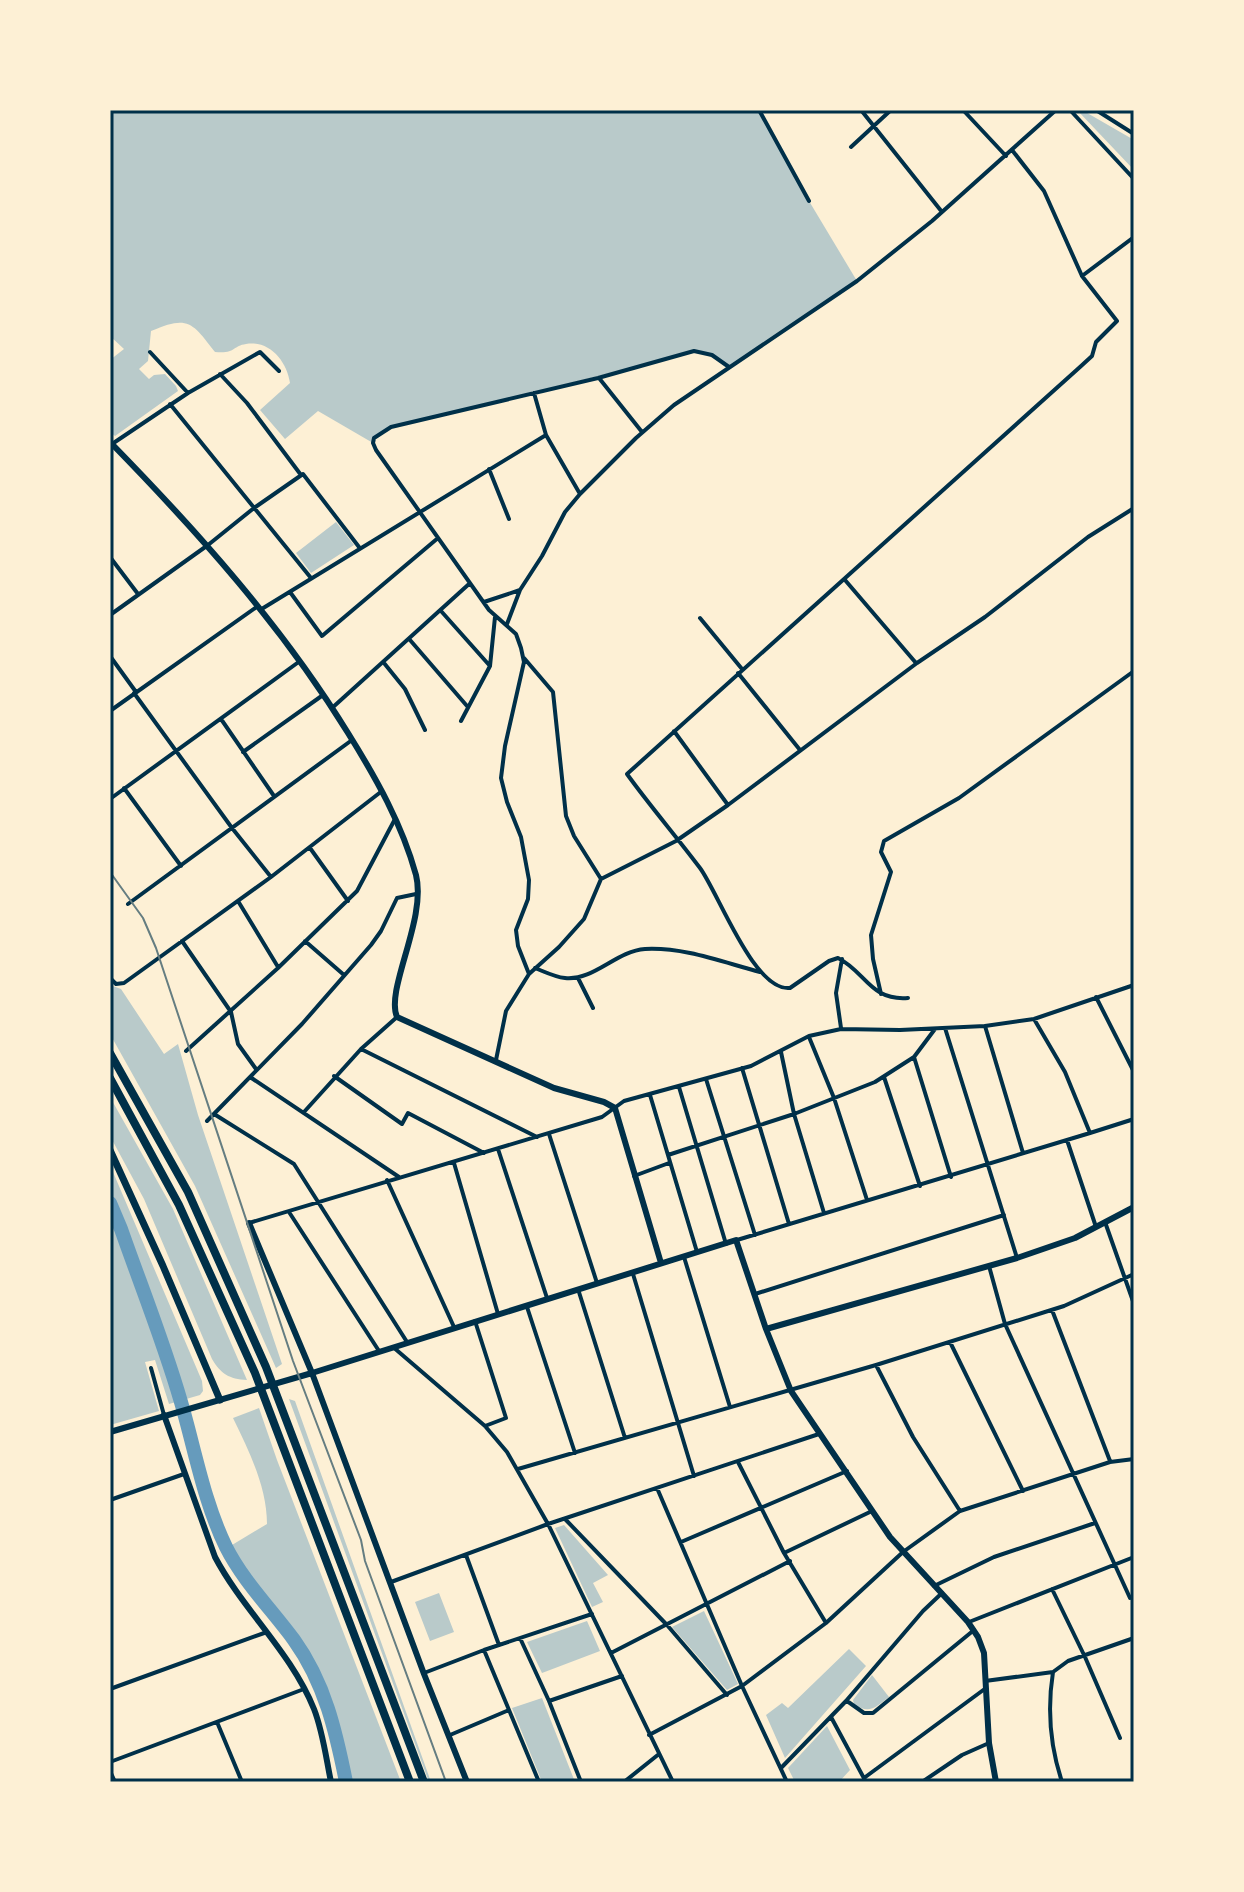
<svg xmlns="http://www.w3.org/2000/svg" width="1244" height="1892" font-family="'Archivo Narrow',sans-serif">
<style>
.green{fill:#b9caca}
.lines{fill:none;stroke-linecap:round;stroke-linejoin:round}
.river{stroke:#669bbc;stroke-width:14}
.minor{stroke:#003049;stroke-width:4}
.tertiary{stroke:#003049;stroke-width:6}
.secondary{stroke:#003049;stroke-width:6}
.primary{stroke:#003049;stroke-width:7}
.motorway{stroke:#003049;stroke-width:8}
.tram{stroke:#657d81;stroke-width:2}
.neatline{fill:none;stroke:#003049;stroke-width:3}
</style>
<rect width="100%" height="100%" fill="#fdf0d5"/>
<!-- green -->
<path class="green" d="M110,110H759L809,201L857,281L729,367L700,351L391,427L379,434L373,443L318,411L285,439L260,410L290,383C287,362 270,340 246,344C232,346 236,354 215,352C192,322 188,315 151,331L148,361L139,369L149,379L154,375L165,374L176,386L178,391L115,436L110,432V360L124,349L110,336Z
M1077,110H1082L1134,140V170Z
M336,522L354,545L311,573L296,553Z
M110,985L121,989L164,1054L178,1044L198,1115L282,1364L276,1368L195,1186L110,1034Z
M110,1097L173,1209L247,1380C229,1379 221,1374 212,1359L144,1199L110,1136Z
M110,1165L202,1381L203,1391L200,1395L169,1404L155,1360L145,1362L159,1411L110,1425Z
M289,1399L295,1401L431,1782H429Z
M259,1408L277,1460L401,1782H350C340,1734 332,1688 305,1647C282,1612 250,1583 232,1545L267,1524C267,1487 249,1451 233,1418Z
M564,1525L608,1575L593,1583L603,1602L592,1607L555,1528Z
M439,1593L454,1632L430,1641L415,1602Z
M704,1611L738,1684L727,1690L672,1627Z
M587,1621L600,1651L542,1673L527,1642Z
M849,1649L866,1666L785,1758L766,1715L782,1703L788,1708Z
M872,1675L889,1697C876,1707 869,1715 854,1704L853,1700Z
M542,1698L575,1782H542L512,1708Z
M827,1726L850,1770L839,1782H795L788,1768Z"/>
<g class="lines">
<!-- river -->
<path class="river" d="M110,1203L121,1229C141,1286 164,1343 181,1402C195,1450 204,1502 226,1547C243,1581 272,1610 294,1640C325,1683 336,1732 346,1782"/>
<!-- minor -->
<path class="minor" d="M759,110L809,201
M861,110L942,212
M963,110L1006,156
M1070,110L1134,179
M1096,110L1134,134
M851,147L891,110
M1082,276L1134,237
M150,352L188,393
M220,374L247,403L301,475
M599,378L642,432
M534,393L546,435L580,494
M170,404L311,578
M112,444L188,393L260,352L279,371
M489,469L509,519
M110,557L138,594
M845,580L916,663
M290,592L322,636L438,538
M484,602L520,590
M260,610L546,435
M441,611L490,666
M110,615L208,545L254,508L303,474L359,547
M700,618L742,669
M507,624L520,590L542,556L565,512L580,494L636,438L674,405L857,281L932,221L1056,110
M410,640L467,706
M110,656L136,692
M524,658L553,692L566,816L574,836L601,879
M384,663L405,689L425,730
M738,673L800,750
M134,693L232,828L271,877
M332,708L469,584
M110,711L258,606
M221,719L274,796
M461,721L490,666L495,617
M674,731L728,805
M243,752L323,695
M124,788L181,866
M110,799L300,661
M310,848L348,901
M238,901L278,967
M128,904L352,740
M182,941L231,1012L238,1044L256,1069
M305,941L344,975
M535,968C545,972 555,977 565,978C594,981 616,951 645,949C684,947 722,962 760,972
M529,974L518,946L516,930L528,899L529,880L521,837L507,802L501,778L505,746L524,662L521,648L516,634L489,610L376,450L373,443L374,438L391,427L598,378L694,351L712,355L729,367
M110,978L116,984L124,983L271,877L382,791
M578,978L593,1008
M881,994L873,959L871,935L891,872L881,852L884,841L959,798L1134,671
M1096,997L1134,1072
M908,998C870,1001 866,972 838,958L829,961L790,988C754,992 718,892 700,868C676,836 650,806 627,774L1080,367L1092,356L1096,342L1117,321L1082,276L1044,191L1012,150
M1034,1019L1065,1072L1090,1133L1134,1119
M985,1026L1023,1153
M841,1028L836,993L842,959
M945,1028L1017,1258
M809,1037L834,1098L867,1200
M361,1049L537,1137
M186,1051L278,968L357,891L395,819
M781,1052L794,1114L824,1213
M914,1057L951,1177
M496,1060L506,1011L529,974L559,947L584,919L601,879L676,841L728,805L917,663L985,617L1088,537L1134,508
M742,1068L789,1224
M334,1076L402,1124L408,1113L484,1153
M250,1077L399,1177
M884,1077L920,1186
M706,1079L755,1235
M679,1087L726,1244
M650,1095L697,1252
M304,1112L361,1049L397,1017
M214,1114L294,1164L407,1342
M207,1121L302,1024L371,945L381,931L397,898L416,894
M549,1134L597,1283
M1067,1140L1096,1227
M498,1149L547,1298
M668,1155L794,1114L875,1082L914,1057L935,1029
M454,1163L498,1314
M634,1176L669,1163
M387,1180L454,1327
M289,1212L379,1351
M1105,1222L1134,1304
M249,1223L602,1117L624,1101L751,1066L809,1036L841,1029L900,1030L985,1026L1034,1019L1134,985
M737,1240L1090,1133
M684,1257L730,1407
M989,1266L1005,1324L1130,1598
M633,1274L694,1476
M578,1289L625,1438
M755,1294L1004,1215
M527,1307L575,1453
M1052,1310L1110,1461
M475,1321L506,1418L485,1426
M950,1342L1023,1491
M393,1347L485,1426L507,1452L548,1524L673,1782
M876,1365L913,1437L960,1511
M151,1368L164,1415
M738,1462L784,1553L826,1623
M518,1469L876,1365L1064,1306L1134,1274
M657,1488L742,1686L787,1782
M110,1500L184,1474
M565,1519L667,1625L727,1695
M681,1542L847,1471
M784,1553L872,1511
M466,1555L499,1645
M391,1582L548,1524L819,1434
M934,1586L994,1557L1095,1523
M1052,1589L1085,1657L1120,1738
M969,1622L1134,1557
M520,1638L549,1701L581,1782
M484,1650L539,1782
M611,1653L790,1561
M424,1673L484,1650L592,1614
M985,1681L1053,1672
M110,1689L267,1632
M549,1701L622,1676
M847,1701L864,1713H873L974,1630
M831,1717L866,1782
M217,1722L242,1782
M450,1735L509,1710
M649,1735L742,1686L826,1623L903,1552L960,1511L1110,1462L1134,1459
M110,1762L304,1689
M781,1768L846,1701L923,1611L942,1593
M110,1771L115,1782
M864,1778L986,1688
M624,1782L659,1754
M922,1782L962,1755L989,1743
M1062,1782C1050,1746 1047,1710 1053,1672L1068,1661L1134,1638"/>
<!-- tertiary -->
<path class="tertiary" d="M110,442C198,532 282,626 348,733C376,778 402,824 416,875C427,919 385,990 397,1017L554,1088L604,1102L615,1108L661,1263
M249,1223L312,1373L736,1240L766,1329L791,1391L890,1537L968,1622L978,1637L984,1653L989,1743L996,1782
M766,1329L1017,1258L1075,1238L1134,1207
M164,1415L215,1557C243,1610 291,1652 314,1709C323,1732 326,1758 331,1782"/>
<!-- secondary -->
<path class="secondary" d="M110,1432L312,1373L424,1674L467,1782"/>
<!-- primary -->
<path class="primary" d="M110,1150L163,1266L220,1400"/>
<!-- motorway -->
<path class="motorway" d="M110,1053L188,1192L266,1367L424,1782
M110,1078L179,1205L255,1373L410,1782"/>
<!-- tram -->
<path class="tram" d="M110,872L143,918L156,948L293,1361L361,1540L365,1561L446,1782"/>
</g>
<!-- border -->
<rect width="1244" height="1892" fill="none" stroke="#fdf0d5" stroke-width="224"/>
<rect x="112" y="112" width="1020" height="1668" class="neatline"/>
</svg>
